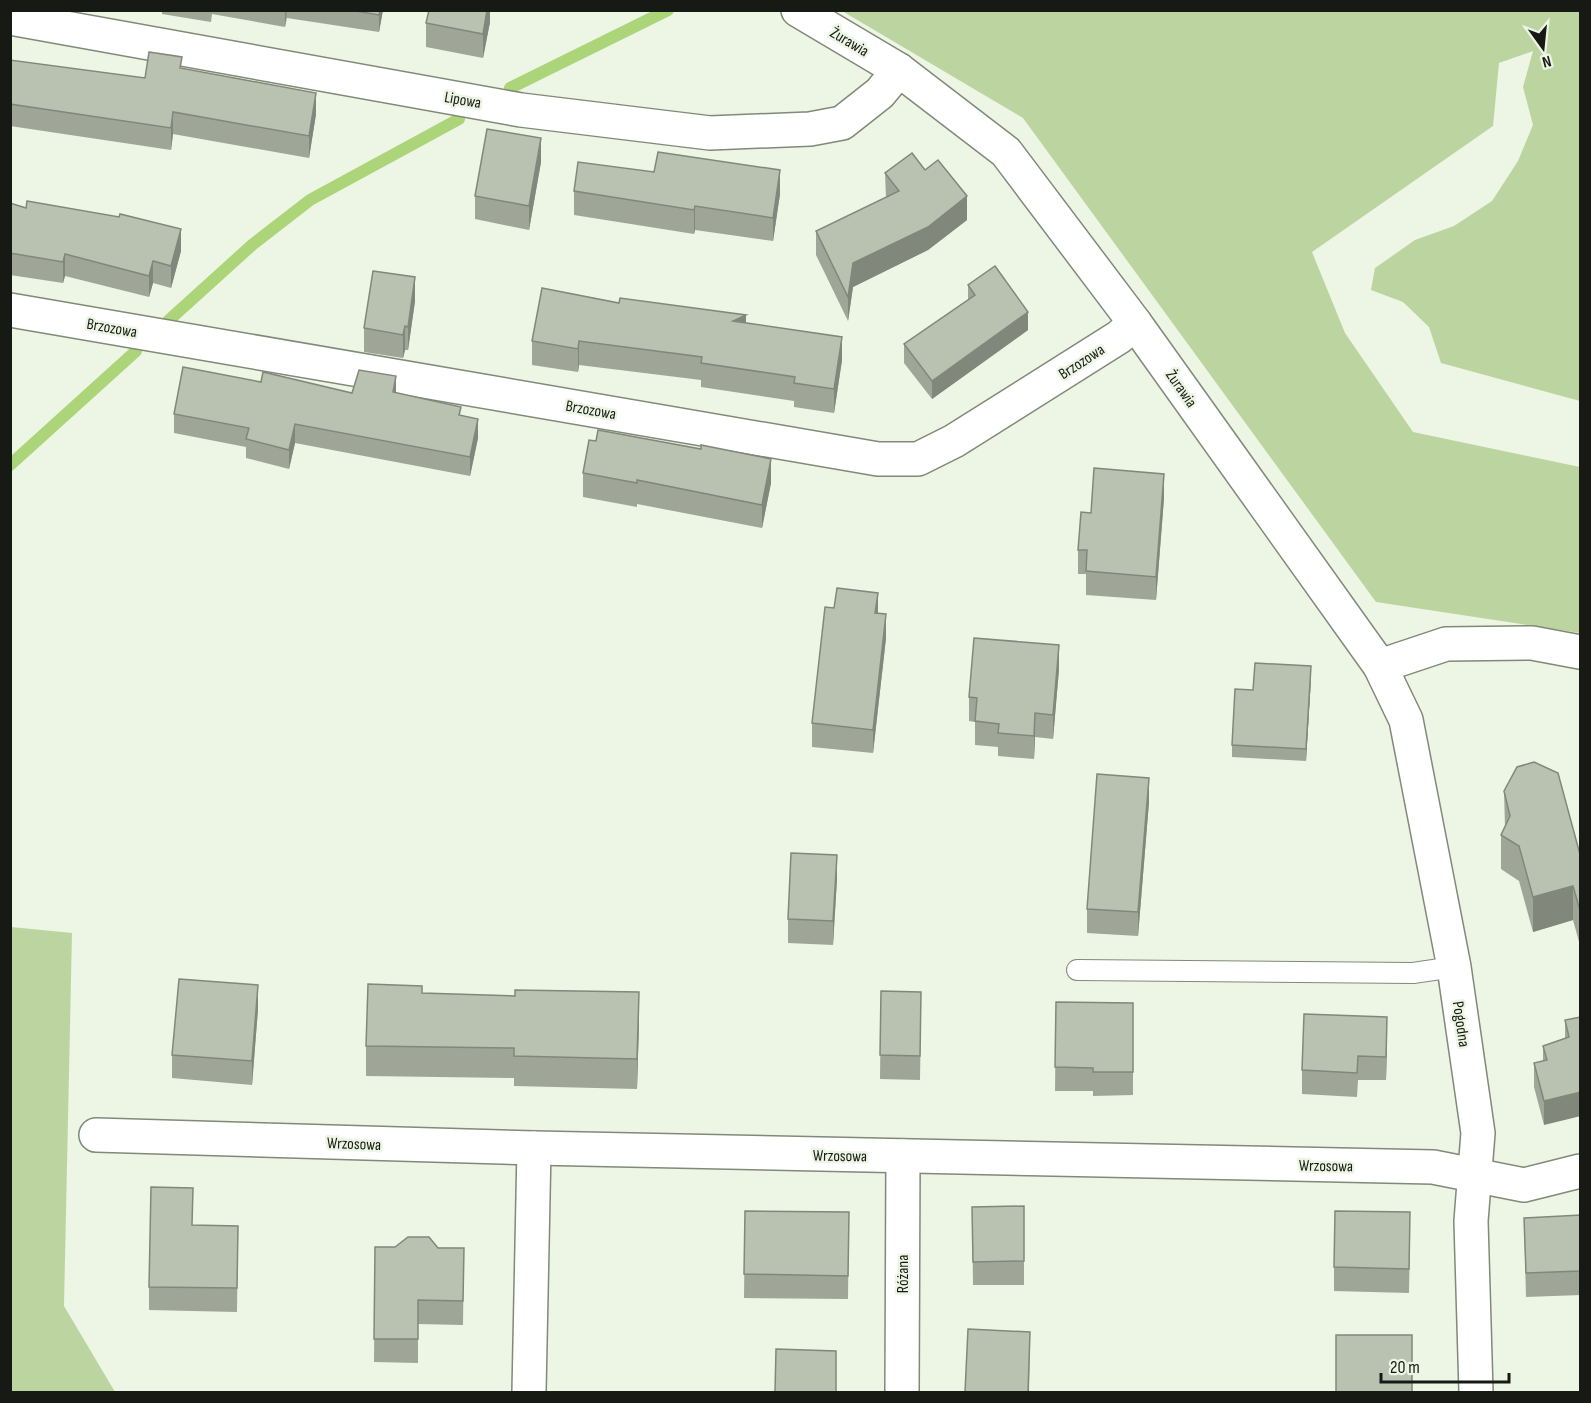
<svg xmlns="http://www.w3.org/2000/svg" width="1591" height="1403" viewBox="0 0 1591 1403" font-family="'Sofia Sans Condensed',sans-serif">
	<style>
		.green { fill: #bcd5a0 }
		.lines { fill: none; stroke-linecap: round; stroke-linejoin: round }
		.stream { stroke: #acd57a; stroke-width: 12 }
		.service-casing { stroke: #818979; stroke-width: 22 }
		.minor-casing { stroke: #818979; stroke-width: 36 }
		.service { stroke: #fff; stroke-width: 20 }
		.minor { stroke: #fff; stroke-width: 33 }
		.wall { fill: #9fa698 }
		.shaded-wall { fill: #82877c }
		.building { fill: #b9c1b1; stroke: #82877c; stroke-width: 1.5 }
		.labels { text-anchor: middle; stroke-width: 5; stroke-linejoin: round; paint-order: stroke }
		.street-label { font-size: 16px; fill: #171a14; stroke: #edf5e4 }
	</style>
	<rect width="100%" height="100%" fill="#edf5e4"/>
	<g class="green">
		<polygon points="842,11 1580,11 1580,401 1441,363 1429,327 1403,302 1371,290 1375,268 1415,240 1454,226 1492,201 1518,161 1533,125 1523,87 1533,51 1499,63 1493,126 1312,252 1345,333 1413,432 1580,467 1580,633 1376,602 1023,118"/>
		<polygon points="11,927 72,933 64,1306 115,1392 11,1392"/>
	</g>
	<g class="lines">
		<g class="stream">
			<polyline points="510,88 668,10"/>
			<polyline points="168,321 252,245 310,200 459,119"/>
			<polyline points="10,465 136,351"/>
		</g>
		<g class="service-casing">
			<polyline id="service" points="1077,970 1413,973 1454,967"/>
		</g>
		<g class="minor-casing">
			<g id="minor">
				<polyline points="798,10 899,70 1006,152 1135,323 1380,666 1406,720 1454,967 1478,1133 1471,1221 1476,1392"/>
				<polyline points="10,18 521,110 710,133 810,129 842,123 880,93 899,70"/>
				<polyline points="10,310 878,459 918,459 954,441 1119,337 1135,323"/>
				<polyline points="1380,666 1446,644 1532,643 1580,652"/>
				<polyline points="96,1135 534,1148 1433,1167 1524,1185 1580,1171"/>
				<polyline points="529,1392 534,1148"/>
				<polyline points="902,1392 903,1156"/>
			</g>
		</g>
		<use href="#service" class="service"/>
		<use href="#minor" class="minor"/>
	</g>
	<g class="wall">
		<polygon points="162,10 383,10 379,32 287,18 285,27 212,14 211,22 162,14"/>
		<polygon points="490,10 490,22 483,58 426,47 426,23"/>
		<polygon points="10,60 145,78 182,69 316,114 309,158 173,134 171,150 10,126"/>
		<polygon points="541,162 529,230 475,219 475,196"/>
		<polygon points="925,170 967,220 928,250 853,287 848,321 816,255 816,231 886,198 885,173"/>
		<polygon points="574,191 780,194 773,241 695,230 694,234 574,215"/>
		<polygon points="10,203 181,251 171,288 153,283 149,297 65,276 63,283 10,275"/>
		<polygon points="968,285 1028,330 932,399 904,363 904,344 968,301"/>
		<polygon points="415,301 408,350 405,350 403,358 364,352 364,328"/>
		<polygon points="619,303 746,323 842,360 834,413 794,407 794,401 701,387 701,380 579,365 578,372 532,365 532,341"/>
		<polygon points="261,382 352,393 396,393 461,416 478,438 470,476 295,443 289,469 246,458 246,447 174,433 174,414"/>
		<polygon points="583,473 771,483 762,528 637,504 637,507 583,497"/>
		<polygon points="1164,498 1156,600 1086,595 1086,574 1078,574 1078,550 1091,513"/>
		<polygon points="878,613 886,638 873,753 812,747 812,723"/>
		<polygon points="1059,669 1053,739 1035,737 1034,759 998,756 998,747 975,745 975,722 969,721 969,697"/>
		<polygon points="1311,678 1306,761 1232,757 1232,745"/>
		<polygon points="1504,791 1581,858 1581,949 1573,920 1533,932 1519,881 1501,869 1501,835 1505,827"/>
		<polygon points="1149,802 1138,936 1087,933 1087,909"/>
		<polygon points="837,879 833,945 788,943 788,919"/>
		<polygon points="881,991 921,1015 920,1080 880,1079"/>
		<polygon points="422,993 639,1022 637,1089 514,1086 514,1078 366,1076 366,1046"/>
		<polygon points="1056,1002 1133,1003 1133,1095 1093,1096 1093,1091 1055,1091"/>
		<polygon points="258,1009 252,1085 172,1078 172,1055"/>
		<polygon points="1581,1017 1544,1125 1534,1087 1534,1063 1543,1061 1543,1046 1565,1038 1565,1020"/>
		<polygon points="1387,1041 1386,1080 1358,1080 1357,1097 1302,1094 1302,1070"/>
		<polygon points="1024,1206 1024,1285 973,1285 972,1207"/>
		<polygon points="745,1211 849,1212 848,1299 744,1298"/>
		<polygon points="1581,1215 1581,1295 1526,1297 1524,1218"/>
		<polygon points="193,1225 238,1226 237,1312 149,1310 149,1287"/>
		<polygon points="1410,1236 1409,1293 1334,1291 1334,1267"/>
		<polygon points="375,1247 464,1248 463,1325 418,1324 418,1363 374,1362"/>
	</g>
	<g class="shaded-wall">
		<polygon points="285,10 287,10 285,27"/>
		<polygon points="380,10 383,10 379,32 379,15"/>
		<polygon points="487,10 490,10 490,22 483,58 483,34"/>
		<polygon points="316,93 316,114 309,158 309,136"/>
		<polygon points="173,112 173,134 171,150 171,128"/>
		<polygon points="541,138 541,162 529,230 529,206"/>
		<polygon points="780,170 780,194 773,241 773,218"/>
		<polygon points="967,196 967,220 928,250 853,287 848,321 848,297 853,263"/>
		<polygon points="695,206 695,230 694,234 694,210"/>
		<polygon points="181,229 181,251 171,288 171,266"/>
		<polygon points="65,254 65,276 63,283 63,262"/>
		<polygon points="153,261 153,283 149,297 149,276"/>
		<polygon points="415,277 415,301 408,350 408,327"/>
		<polygon points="1028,312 1028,330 932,399 932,381"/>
		<polygon points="746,315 746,338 733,321"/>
		<polygon points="405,326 405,350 403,358 403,335"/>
		<polygon points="842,337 842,360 834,413 834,389"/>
		<polygon points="579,341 579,365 578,372 578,349"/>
		<polygon points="396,376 396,395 393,392"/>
		<polygon points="478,419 478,438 470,476 470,457"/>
		<polygon points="295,424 295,443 289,469 289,450"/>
		<polygon points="771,459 771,483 762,528 762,505"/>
		<polygon points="1164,474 1164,498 1156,600 1156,577"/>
		<polygon points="878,593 878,616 875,613"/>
		<polygon points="886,614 886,638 873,753 873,730"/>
		<polygon points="1059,645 1059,669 1053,739 1053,715"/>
		<polygon points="1311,666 1311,678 1306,761 1306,749"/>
		<polygon points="1035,713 1035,737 1034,759 1034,736"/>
		<polygon points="1149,778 1149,802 1138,936 1138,912"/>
		<polygon points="837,855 837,879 833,945 833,921"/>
		<polygon points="1573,886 1573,920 1533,932 1533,897"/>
		<polygon points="258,985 258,1009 252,1085 252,1061"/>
		<polygon points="639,992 639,1022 637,1089 637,1059"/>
		<polygon points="1387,1017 1387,1041 1386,1080 1386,1057"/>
		<polygon points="1581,1092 1581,1116 1544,1125 1544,1101"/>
		<polygon points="1030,1332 1029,1392 1028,1392"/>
	</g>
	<g class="building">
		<polygon points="350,10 380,10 379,15"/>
		<polygon points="429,10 487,10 483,34 426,23"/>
		<polygon points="149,52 182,57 180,68 316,93 309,136 173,112 171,128 10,104 10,60 145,78"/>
		<polygon points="487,129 541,138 529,206 475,196"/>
		<polygon points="658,152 780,170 773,218 695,206 694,210 574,191 578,162 654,172"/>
		<polygon points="912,153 925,170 938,160 967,196 928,227 853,263 848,297 816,231 899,191 885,173"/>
		<polygon points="27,201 119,217 120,214 181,229 171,266 153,261 149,276 65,254 63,262 10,253 10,203 26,208"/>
		<polygon points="995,266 1028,312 932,381 904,344 975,295 968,285"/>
		<polygon points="373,271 415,277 408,327 405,326 403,335 364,328"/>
		<polygon points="542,288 619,303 620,298 746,315 733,321 842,337 834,389 794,383 795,377 701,363 702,357 579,341 578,349 532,341"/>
		<polygon points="183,367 261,382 263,372 352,393 359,370 396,376 393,392 461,407 459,415 478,419 470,457 295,424 289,450 246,439 249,428 174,414"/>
		<polygon points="598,430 701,449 701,445 771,459 762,505 637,480 637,483 583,473 589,440 596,441"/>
		<polygon points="1094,468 1164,474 1156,577 1086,571 1087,550 1078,550 1081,512 1091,513"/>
		<polygon points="837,588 878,593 875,613 886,614 873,730 812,723 825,607 834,608"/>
		<polygon points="974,638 1059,645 1053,715 1035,713 1034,736 998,733 999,724 975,721 977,698 969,697"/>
		<polygon points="1255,663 1311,666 1306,749 1232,745 1235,689 1253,690"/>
		<polygon points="1534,762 1558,773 1581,858 1581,914 1573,886 1533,897 1519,846 1501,835 1510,816 1504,791 1517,767"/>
		<polygon points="1097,774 1149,778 1138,912 1087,909"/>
		<polygon points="791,853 837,855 833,921 788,919"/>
		<polygon points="179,979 258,985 252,1061 172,1055"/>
		<polygon points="368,984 422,986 422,993 515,996 515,990 639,992 637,1059 514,1056 514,1048 366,1046"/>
		<polygon points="881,991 921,992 920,1056 880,1055"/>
		<polygon points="1056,1002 1133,1003 1133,1072 1093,1072 1093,1068 1055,1067"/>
		<polygon points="1304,1014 1387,1017 1386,1057 1358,1056 1357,1073 1302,1070"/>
		<polygon points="1581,1017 1581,1092 1544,1101 1534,1063 1547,1060 1543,1046 1569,1037 1565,1020"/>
		<polygon points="151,1187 193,1188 192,1225 238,1226 237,1288 149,1287"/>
		<polygon points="1024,1206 1024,1261 973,1262 972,1207"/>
		<polygon points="745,1211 849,1212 848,1276 744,1274"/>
		<polygon points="1335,1211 1410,1212 1409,1269 1334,1267"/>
		<polygon points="1581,1215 1581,1271 1526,1273 1524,1218"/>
		<polygon points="408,1237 429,1237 438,1248 464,1248 463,1301 418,1300 418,1339 374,1339 375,1247 395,1247"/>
		<polygon points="968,1329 1030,1332 1028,1392 965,1392"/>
		<rect x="1336" y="1335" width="76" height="57"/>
		<polygon points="776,1349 836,1351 836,1392 775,1392"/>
	</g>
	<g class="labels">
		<g class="street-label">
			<text transform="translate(850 41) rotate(31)" y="6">Żurawia</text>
			<text transform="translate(463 99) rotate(10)" y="6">Lipowa</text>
			<text transform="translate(112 327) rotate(10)" y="6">Brzozowa</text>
			<text transform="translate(1081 361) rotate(-33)" y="6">Brzozowa</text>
			<text transform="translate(1182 388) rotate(55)" y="6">Żurawia</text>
			<text transform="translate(591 409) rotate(10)" y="6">Brzozowa</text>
			<text transform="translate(1462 1024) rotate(82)" y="6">Pogodna</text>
			<text transform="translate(354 1143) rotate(2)" y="6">Wrzosowa</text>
			<text transform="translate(840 1155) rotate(1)" y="6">Wrzosowa</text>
			<text transform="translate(1326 1165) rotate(1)" y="6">Wrzosowa</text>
			<text transform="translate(902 1274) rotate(-90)" y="6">Różana</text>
		</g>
	</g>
	<rect width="1591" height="1403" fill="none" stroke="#171a14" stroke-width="24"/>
	<g transform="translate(1543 48) rotate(165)" stroke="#edf5e4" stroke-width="4.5" paint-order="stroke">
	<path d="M0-4.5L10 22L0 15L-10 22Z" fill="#171a14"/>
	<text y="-9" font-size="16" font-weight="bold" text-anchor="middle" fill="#171a14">N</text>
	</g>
	<path d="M1381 1373v9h128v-9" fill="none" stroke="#171a14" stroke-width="3"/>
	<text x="1390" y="1373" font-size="18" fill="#171a14" stroke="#edf5e4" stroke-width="4.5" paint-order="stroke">20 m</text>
</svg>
